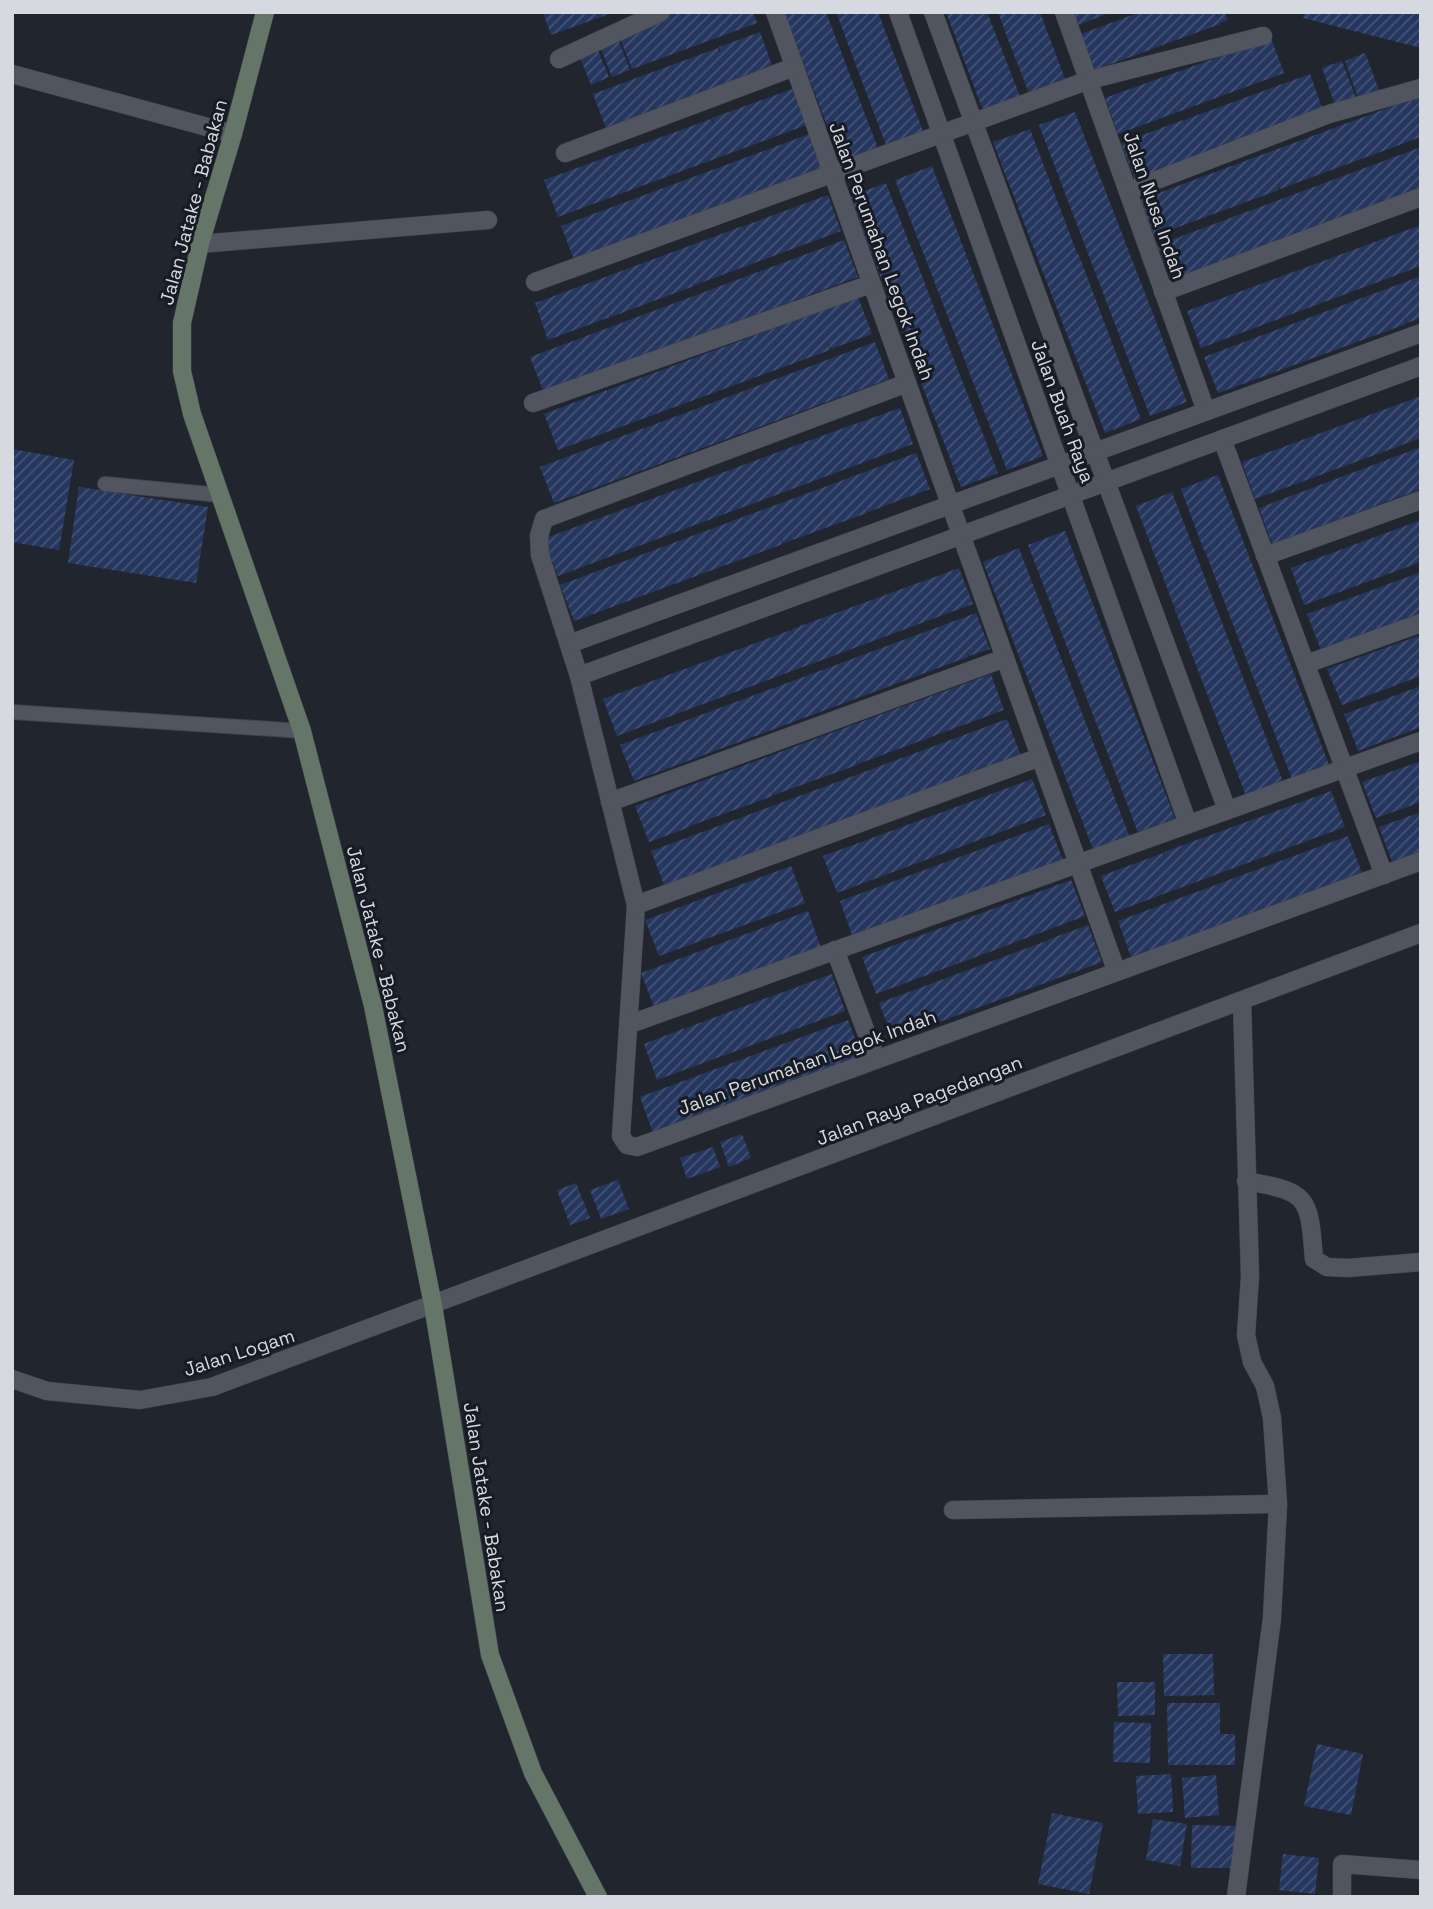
<svg xmlns="http://www.w3.org/2000/svg" width="1433" height="1909" viewBox="0 0 1433 1909" font-family="'Space Grotesk',sans-serif">
	<style>
		.building { fill: url(#building-hatch) }
		.lines { fill: none; stroke-linecap: round; stroke-linejoin: round }
		.service-casing { stroke: #3f434a; stroke-width: 16 }
		.minor-casing { stroke: #3f434a; stroke-width: 19 }
		.tertiary-casing { stroke: #3f434a; stroke-width: 19 }
		.secondary-casing { stroke: #3f434a; stroke-width: 19 }
		.service { stroke: #51555f; stroke-width: 14 }
		.minor { stroke: #51555f; stroke-width: 18 }
		.tertiary { stroke: #51555f; stroke-width: 18 }
		.secondary { stroke: #657567; stroke-width: 18 }
		.labels { text-anchor: middle; stroke-width: 6; stroke-linejoin: round; paint-order: stroke }
		.street-label { font-size: 19px; fill: #d6d9df; stroke: #171b24 }
	</style>
	<defs>
		<pattern id="building-hatch" width="6" height="6" patternUnits="userSpaceOnUse" patternTransform="scale(1.75)"><rect width="6" height="6" fill="#26375f"/><path d="M-1 1l2-2M0 6l6-6M5 7l2-2" fill="none" stroke="#455376"/></pattern>
	</defs>
	<rect width="100%" height="100%" fill="#21252d"/>
	<g class="building">
		<polygon points="543,12 612,12 612,13 551,35"/>
		<polygon points="674,12 753,12 757,23 632,69 618,33"/>
		<polygon points="784,12 826,12 879,151 842,164 835,145 841,141 834,144"/>
		<polygon points="836,12 878,12 924,134 887,148"/>
		<polygon points="946,12 987,12 1020,96 983,110 975,90 982,87 975,89"/>
		<polygon points="998,12 1040,12 1065,79 1029,93 1005,32 1012,28 1005,31"/>
		<polygon points="1073,12 1112,12 1078,25"/>
		<polygon points="1140,12 1215,12 1220,24 1095,70 1081,34"/>
		<polygon points="1216,12 1224,12 1228,20 1220,23"/>
		<polygon points="1305,12 1421,12 1421,48 1303,18"/>
		<polygon points="760,32 773,68 607,131 593,94 718,48 721,54 719,47"/>
		<polygon points="1271,38 1284,73 1118,134 1105,98"/>
		<polygon points="618,39 630,70 612,77 600,46"/>
		<polygon points="597,48 609,77 591,85 579,55"/>
		<polygon points="1365,53 1379,90 1358,98 1345,61"/>
		<polygon points="1342,61 1356,98 1335,105 1322,68"/>
		<polygon points="1310,74 1323,110 1135,180 1121,143 1183,120 1186,127 1184,120"/>
		<polygon points="795,88 809,124 558,217 544,180 711,119 715,125 712,118"/>
		<polygon points="1421,96 1421,137 1280,189 1278,183 1279,190 1154,236 1140,200 1412,99 1415,106 1413,99"/>
		<polygon points="1075,112 1187,402 1150,416 1039,125"/>
		<polygon points="1030,129 1077,253 1071,256 1078,253 1141,419 1105,433 1017,205 1024,201 1017,204 1001,164 1008,160 1001,163 993,142"/>
		<polygon points="812,133 826,169 638,239 635,232 637,239 575,262 561,226"/>
		<polygon points="1421,147 1421,189 1171,281 1157,245 1178,237 1181,244 1179,237"/>
		<polygon points="932,166 956,228 949,231 956,228 1043,456 1007,470 975,388 981,384 975,387 967,367 973,363 967,366 895,180"/>
		<polygon points="886,183 926,286 920,289 926,287 934,307 928,310 934,308 998,473 961,487 953,467 960,463 953,466 858,218 865,214 858,217 850,196"/>
		<polygon points="828,195 841,231 695,285 692,279 694,286 611,317 609,310 610,317 548,340 535,303 743,226 746,233 744,226"/>
		<polygon points="1421,225 1421,266 1201,348 1187,311"/>
		<polygon points="844,240 858,277 544,393 530,357"/>
		<polygon points="1421,276 1421,318 1407,323 1404,316 1406,324 1218,393 1204,357"/>
		<polygon points="858,297 872,334 831,349 828,342 830,350 558,450 544,414 607,390 609,397 608,390"/>
		<polygon points="875,342 889,379 554,503 540,467 644,428 647,435 645,428"/>
		<polygon points="1421,396 1421,438 1255,499 1242,462"/>
		<polygon points="900,408 913,444 558,576 543,539 857,423 860,430 858,423"/>
		<polygon points="1421,447 1421,489 1272,544 1259,508"/>
		<polygon points="12,449 74,460 59,550 12,542"/>
		<polygon points="916,453 930,489 868,512 865,506 867,513 784,543 780,537 783,544 574,621 560,585"/>
		<polygon points="1218,475 1329,765 1292,779 1205,551 1211,548 1204,551 1181,489"/>
		<polygon points="79,487 208,507 196,583 68,563"/>
		<polygon points="1172,492 1283,782 1246,796 1175,610 1182,606 1175,609 1136,506"/>
		<polygon points="1421,520 1421,562 1304,605 1291,568"/>
		<polygon points="1065,531 1176,821 1139,835 1028,545"/>
		<polygon points="1019,548 1106,776 1100,779 1107,777 1130,838 1094,852 983,562"/>
		<polygon points="959,568 973,604 617,736 603,699 791,630 794,637 792,629"/>
		<polygon points="1421,572 1421,613 1321,650 1307,614"/>
		<polygon points="976,613 990,649 969,656 967,650 968,657 634,781 620,745"/>
		<polygon points="1421,635 1421,676 1342,705 1327,669"/>
		<polygon points="991,674 1004,710 858,764 856,757 857,765 774,795 772,789 773,796 690,826 688,820 690,827 649,842 635,806 906,705 909,712 907,705"/>
		<polygon points="1421,686 1421,727 1358,751 1344,714"/>
		<polygon points="1007,719 1021,756 665,887 651,851"/>
		<polygon points="1421,761 1421,802 1376,818 1362,782"/>
		<polygon points="1032,779 1046,815 837,893 823,856"/>
		<polygon points="1331,791 1345,827 1115,912 1101,876 1163,853 1167,859 1164,852"/>
		<polygon points="1421,812 1421,854 1393,864 1379,827"/>
		<polygon points="1049,824 1063,860 853,938 840,901"/>
		<polygon points="1348,836 1362,873 1131,957 1118,921"/>
		<polygon points="791,866 805,903 659,956 645,920"/>
		<polygon points="1071,880 1085,916 960,963 957,956 959,963 876,994 862,957"/>
		<polygon points="808,911 821,948 655,1010 641,973"/>
		<polygon points="1088,925 1102,962 893,1039 879,1003 1046,941 1048,948 1047,940"/>
		<polygon points="832,974 845,1011 657,1080 644,1044 685,1028 687,1035 686,1028 769,997 771,1004 770,997"/>
		<polygon points="848,1020 862,1056 779,1086 776,1080 778,1087 695,1117 692,1111 694,1118 653,1133 640,1097"/>
		<polygon points="742,1134 751,1158 729,1167 720,1142"/>
		<polygon points="713,1147 720,1167 687,1179 680,1158"/>
		<polygon points="618,1180 629,1209 601,1219 590,1190"/>
		<polygon points="576,1183 590,1218 570,1225 557,1190"/>
		<polygon points="1163,1654 1213,1654 1214,1695 1164,1696"/>
		<polygon points="1117,1682 1155,1682 1155,1715 1118,1716"/>
		<polygon points="1167,1703 1220,1703 1220,1734 1235,1734 1235,1765 1168,1765"/>
		<polygon points="1114,1722 1151,1723 1150,1763 1113,1762"/>
		<polygon points="1317,1744 1363,1754 1351,1815 1304,1806"/>
		<polygon points="1171,1774 1173,1812 1138,1814 1136,1776"/>
		<polygon points="1216,1775 1219,1815 1185,1818 1182,1778"/>
		<polygon points="1052,1813 1103,1823 1089,1894 1038,1884"/>
		<polygon points="1153,1819 1187,1824 1180,1866 1146,1860"/>
		<polygon points="1192,1825 1237,1826 1236,1868 1191,1868"/>
		<polygon points="1283,1854 1319,1858 1315,1894 1279,1890"/>
	</g>
	<g class="lines">
		<g class="service-casing">
			<g id="service">
				<polyline points="105,484 220,495"/>
				<polyline points="12,712 302,731"/>
			</g>
		</g>
		<g class="minor-casing">
			<g id="minor">
				<polyline points="775,12 1116,970"/>
				<polyline points="898,12 1188,824"/>
				<polyline points="933,12 1227,810"/>
				<polyline points="1064,12 1206,411"/>
				<polyline points="559,59 661,12"/>
				<polyline points="12,74 233,134"/>
				<polyline points="565,153 794,67"/>
				<polyline points="1128,191 1329,114 1421,88"/>
				<polyline points="200,244 488,220"/>
				<polyline points="535,282 1089,80 1263,36"/>
				<polyline points="1163,292 1421,197"/>
				<polyline points="907,383 544,519 539,536 540,555 579,676 636,905 621,1136 627,1145 637,1147 1421,861"/>
				<polyline points="533,403 871,284"/>
				<polyline points="1222,439 1384,875"/>
				<polyline points="1265,556 1421,500"/>
				<polyline points="569,644 1421,333"/>
				<polyline points="1306,664 1421,623"/>
				<polyline points="579,676 1421,366"/>
				<polyline points="610,802 1005,658"/>
				<polyline points="636,905 1040,757"/>
				<polyline points="835,950 876,1058"/>
				<polyline points="630,1024 1421,741"/>
				<path d="M1246 1181C1309 1192 1309 1196 1314 1259L1327 1267 1348 1268 1421 1262"/>
				<polyline points="953,1510 1278,1504"/>
				<polyline points="1236,1897 1272,1618 1278,1504 1272,1418 1265,1386 1252,1362 1246,1335 1250,1276 1242,1001"/>
				<polyline points="1342,1897 1342,1864 1421,1870"/>
			</g>
		</g>
		<g class="tertiary-casing">
			<polyline id="tertiary" points="12,1379 47,1391 140,1400 212,1387 1421,933"/>
		</g>
		<g class="secondary-casing">
			<polyline id="secondary" points="265,12 233,134 200,244 182,323 182,371 192,414 302,731 373,1006 433,1305 490,1655 533,1773 598,1897"/>
		</g>
		<use href="#service" class="service"/>
		<use href="#minor" class="minor"/>
		<use href="#tertiary" class="tertiary"/>
		<use href="#secondary" class="secondary"/>
	</g>
	<g class="labels">
		<g class="street-label">
			<text transform="translate(193 202) rotate(-75)" y="7">Jalan Jatake - Babakan</text>
			<text transform="translate(1155 205) rotate(71)" y="7">Jalan Nusa Indah</text>
			<text transform="translate(882 251) rotate(70)" y="7">Jalan Perumahan Legok Indah</text>
			<text transform="translate(1063 411) rotate(70)" y="7">Jalan Buah Raya</text>
			<text transform="translate(379 949) rotate(76)" y="7">Jalan Jatake - Babakan</text>
			<text transform="translate(807 1062) rotate(-20)" y="7">Jalan Perumahan Legok Indah</text>
			<text transform="translate(919 1100) rotate(-21)" y="7">Jalan Raya Pagedangan</text>
			<text transform="translate(239 1352) rotate(-18)" y="7">Jalan Logam</text>
			<text transform="translate(487 1507) rotate(81)" y="7">Jalan Jatake - Babakan</text>
		</g>
	</g>
	<rect width="1433" height="1909" fill="none" stroke="#d6d9df" stroke-width="28"/>
</svg>
